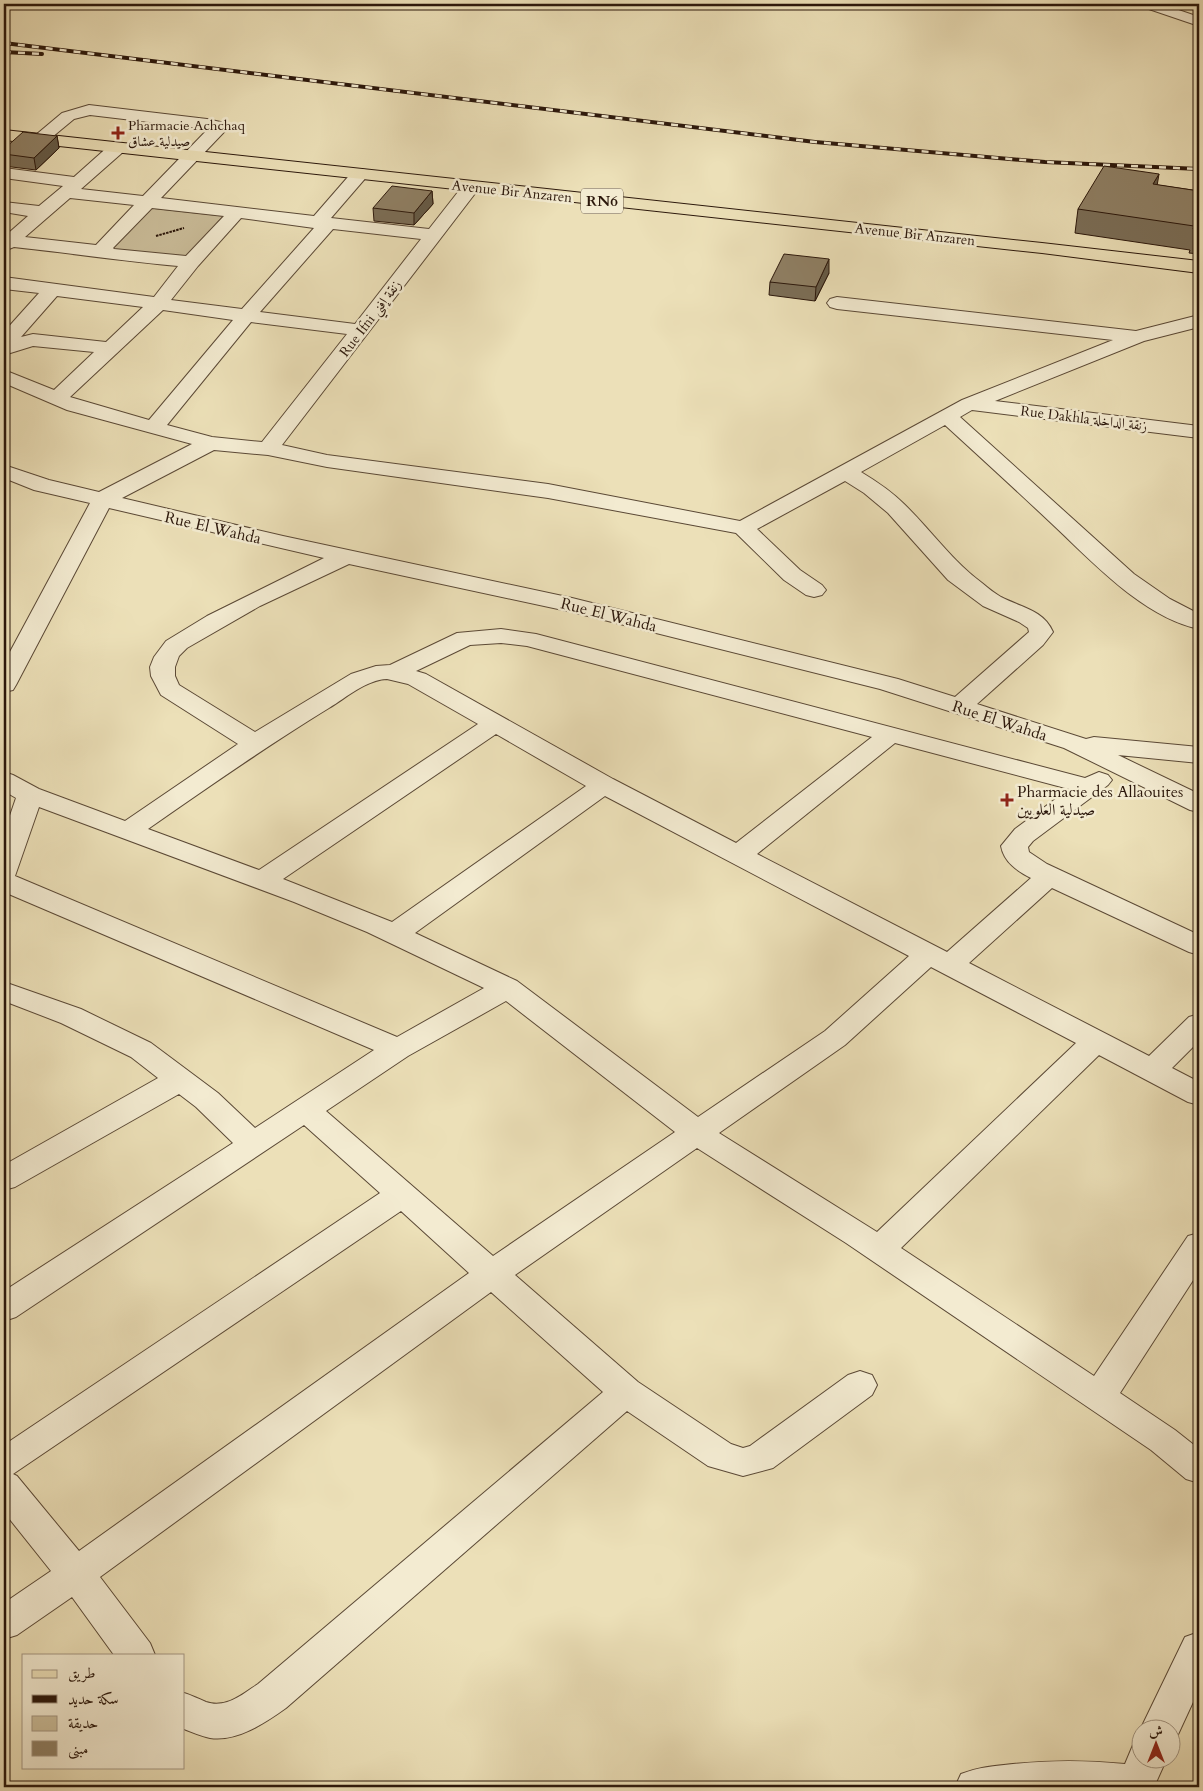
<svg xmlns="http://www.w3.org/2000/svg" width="1203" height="1791" viewBox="0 0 1203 1791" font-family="Cardo,Amiri,serif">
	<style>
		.green { fill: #cbbe9b; stroke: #7b6a53 }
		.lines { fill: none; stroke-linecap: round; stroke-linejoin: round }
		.minor-casing { stroke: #5b4936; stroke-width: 2 }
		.major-casing { stroke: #2b170b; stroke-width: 2 }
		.path { stroke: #2b170b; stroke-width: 2; stroke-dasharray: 2.5 1; stroke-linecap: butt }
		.minor { fill: #f3ebd1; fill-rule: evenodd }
		.major { fill: #ece0b8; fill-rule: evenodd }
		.rail-casing { stroke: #2b170b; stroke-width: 4 }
		.rail { stroke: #f3ebd1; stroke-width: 2.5; stroke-dasharray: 7; stroke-linecap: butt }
		.wall { fill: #7b6e57; stroke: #2b170b }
		.shaded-wall { fill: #645a47; stroke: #2b170b }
		.building { fill: #8f8065; stroke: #2b170b }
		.poi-dot { fill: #8f2418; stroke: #f3ebd1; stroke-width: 2 }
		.labels { text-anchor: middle; stroke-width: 5; stroke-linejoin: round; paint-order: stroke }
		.far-poi-label { font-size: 14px; fill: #2b170b; stroke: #f3ebd1; text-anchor: start }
		.far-street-label { font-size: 14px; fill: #2b170b; stroke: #f3ebd1 }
		.shield { fill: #f3ebd1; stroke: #675746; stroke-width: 1 }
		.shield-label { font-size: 15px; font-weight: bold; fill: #2b170b }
		.street-label { font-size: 16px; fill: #2b170b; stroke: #f3ebd1 }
		.poi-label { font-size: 16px; fill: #2b170b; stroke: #f3ebd1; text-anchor: start }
	</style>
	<rect width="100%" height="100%" fill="#ece0b8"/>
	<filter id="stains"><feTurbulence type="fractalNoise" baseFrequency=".004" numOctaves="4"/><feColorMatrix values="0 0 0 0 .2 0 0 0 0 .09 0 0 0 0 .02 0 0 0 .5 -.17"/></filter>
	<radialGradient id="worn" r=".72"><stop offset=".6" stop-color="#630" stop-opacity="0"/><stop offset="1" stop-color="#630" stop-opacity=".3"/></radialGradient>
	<polygon class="green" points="150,208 223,216 187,258 117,252 112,248"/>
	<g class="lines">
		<g class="minor-casing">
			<g id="minor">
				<polygon points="1141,4 1161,4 1199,17 1199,26 1143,7"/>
				<path d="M89 105 207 119 225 123 227 127 225 131 161 198 314 216 354 170 360 169 366 170 369 174 331 218 429 229 465 183 471 182 477 183 480 187 282 445 327 455 548 484 740 521 962 400 1113 340 837 309 830 307 827 303 830 299 837 297 1136 331 1199 315V327L1144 341 995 401 1199 426V438L972 410 960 417 1134 574 1170 599 1199 614V629C1142 617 1091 560 1049 521 1015 489 980 457 945 425L861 472C876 481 891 491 904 504 931 530 952 561 982 583 988 588 994 593 1001 597 1020 607 1044 610 1053 632L1043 645 977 704 1086 739 1094 737 1199 747V763L1118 755 1199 794V812L1190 810 1064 748 880 689 572 612 349 564 260 606 187 648 179 656 175 667V676L179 685 255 732 351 674 376 666 390 665 457 633 501 629 536 634 1085 778 1099 772 1108 775 1112 780 1108 785 1033 841 1028 847 1029 852 1047 864 1199 935V955L1189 952 1052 888 969 963 1149 1056 1189 1017 1199 1014V1041L1172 1068 1199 1082V1105L1188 1102 1099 1055 901 1248 1094 1376 1188 1236 1199 1233V1271L1120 1393 1175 1430 1199 1449V1483L1186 1479 1151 1450 846 1243 697 1148 515 1275 638 1382 731 1444 743 1448 750 1446 848 1375 860 1371 872 1375 877 1385 872 1395 773 1468 743 1476 708 1466 627 1411 286 1708C265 1723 237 1742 210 1738 201 1736 192 1732 184 1729V1693C191 1695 199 1699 206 1702 226 1709 243 1694 258 1684L603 1392 491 1292 100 1577 150 1643 155 1655H114L72 1597 17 1635 4 1639V1603L51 1571 4 1512V1445L380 1193 304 1125 16 1317 4 1321V1291L233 1143 196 1107 179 1094 15 1187 4 1190V1165L158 1078 131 1057 61 1023 4 1001V982L81 1009 151 1043 218 1093 255 1128 374 1050 4 892V833L16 798 4 791V772L13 775 39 789 125 821 238 744 161 695 151 676 150 667 154 657 166 641 207 616 324 558 109 508 16 685 13 690 4 692V663L90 503 34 490 4 478V465L49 480 99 492 192 444 67 410 4 383V370L54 390 94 352 33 346 4 355V332L39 293 4 289V277L154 297 178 266C123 261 69 253 14 247L4 251V237L28 216 4 212V202L39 206 63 186 4 178V168L74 177 111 144H123L125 148 123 152 81 189 143 196 208 129 90 115 74 119 45 143H33L31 139 62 113ZM70 198 134 205 96 245 25 237ZM152 208 224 216 186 256 114 249 113 248ZM241 218 314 228 242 309 171 300 198 266ZM333 229 421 239 355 324 260 312ZM57 296 143 307 106 342 33 334 21 337ZM163 310 233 320 149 420 70 397ZM251 322 347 334 262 442 212 437 167 425ZM214 450 268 455 327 467 548 498 736 533 784 580 806 595 814 597 822 595 826 590 822 585 800 570 757 529 845 481 864 493 888 513 948 580 983 606 1019 622 1028 628 1029 632 955 697 898 679 572 598 283 536 122 498ZM501 643 527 646 872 737 736 843 613 779 426 674 416 671 470 645ZM387 679 408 684 478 724 259 870 148 829C208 787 267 746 329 708 347 697 366 680 387 679ZM496 734 586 786 392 922 283 879ZM895 743 1069 789 1015 829 1001 846C1004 862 1017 871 1031 878L947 952 757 854ZM605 796 909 956 825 1031 698 1117 517 981 415 933ZM39 807 294 902 367 932 484 988 397 1037 15 876ZM931 967 1076 1043 877 1232 719 1133 845 1045ZM506 1001 675 1132 493 1256 326 1111 408 1056ZM401 1211 469 1273 79 1551 17 1476 13 1474Z"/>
				<polygon points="1199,1632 1199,1689 1175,1741 1170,1742 1170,1728 1141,1728 1185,1637"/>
				<path d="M1140 1742V1758H1167L1154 1787H955L961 1774C978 1767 995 1766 1013 1764 1052 1760 1085 1760 1125 1764L1133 1745Z"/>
			</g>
		</g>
		<g class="major-casing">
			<polygon id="major" points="4,130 1042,243 1199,261 1199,273 1042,253 4,140"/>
		</g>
		<polyline class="path" points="156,236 184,228"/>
		<use href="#minor" class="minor"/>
		<use href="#major" class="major"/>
		<g class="rail-casing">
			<g id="rail">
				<polyline points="4,43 815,142 1045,162 1199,169"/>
				<polyline points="4,52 42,54"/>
			</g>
		</g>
		<use href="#rail" class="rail"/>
	</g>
	<g class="wall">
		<polygon points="57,136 59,148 36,170 4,166 4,167 4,149"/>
		<polygon points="1157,185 1199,191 1199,254 1189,253 1190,250 1075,233 1078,209"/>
		<polygon points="432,191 433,204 414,225 374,221 373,208"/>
		<polygon points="829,273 815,301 769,295 770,282"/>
	</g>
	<g class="shaded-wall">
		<polygon points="57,136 59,148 36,170 34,158"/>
		<polygon points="1159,174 1155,198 1153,184"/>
		<polygon points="432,191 433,204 414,225 414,213"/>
		<polygon points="829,259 829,273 815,301 816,287"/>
	</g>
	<g class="building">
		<polygon points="23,132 57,136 34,158 4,154 4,149"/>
		<polygon points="1104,166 1159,174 1153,184 1199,191 1199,230 1193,229 1194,226 1078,209"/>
		<polygon points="392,186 432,191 414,213 373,208"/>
		<polygon points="784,254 829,259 816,287 770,282"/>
	</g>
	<g class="poi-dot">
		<path d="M115.5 125.5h5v5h5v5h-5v5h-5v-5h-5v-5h5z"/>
		<path d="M1004.5 792.5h5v5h5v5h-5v5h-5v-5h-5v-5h5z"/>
	</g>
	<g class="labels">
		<g class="far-poi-label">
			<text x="128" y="130">Pharmacie Achchaq<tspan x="128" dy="16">صيدلية عشاق</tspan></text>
		</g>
		<g class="far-street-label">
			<text transform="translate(512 191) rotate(6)" y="5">Avenue Bir Anzaren</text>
			<text transform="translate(915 234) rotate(6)" y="5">Avenue Bir Anzaren</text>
			<text transform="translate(370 318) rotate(-53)" y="5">Rue Ifni زنقة إفني</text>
			<text transform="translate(1084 418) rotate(7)" y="5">Rue Dakhla زنقة الداخلة</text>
		</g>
		<rect class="shield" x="581" y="188.5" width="42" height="25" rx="4"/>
		<g class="shield-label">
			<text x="602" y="206">RN6</text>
		</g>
		<g class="street-label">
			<text transform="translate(213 527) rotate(13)" y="6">Rue El Wahda</text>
			<text transform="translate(609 614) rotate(14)" y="6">Rue El Wahda</text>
			<text transform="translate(1000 720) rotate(18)" y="6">Rue El Wahda</text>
		</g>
		<g class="poi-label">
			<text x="1017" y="797">Pharmacie des Allaouites<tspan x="1017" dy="18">صيدلية العلويين</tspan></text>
		</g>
	</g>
	<rect width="1203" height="1791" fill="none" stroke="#ece0b8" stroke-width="20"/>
	<rect x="5" y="5" width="1193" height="1781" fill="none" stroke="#2b170b" stroke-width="2.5"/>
	<rect x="10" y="10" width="1183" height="1771" fill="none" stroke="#2b170b"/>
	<rect x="22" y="1654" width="162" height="115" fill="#f3ebd1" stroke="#a39682"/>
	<rect x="32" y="1670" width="25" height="8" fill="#ece0b8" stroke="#a39682"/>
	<text x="68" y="1678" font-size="15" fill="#2b170b">طريق</text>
	<rect x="32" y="1695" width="25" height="8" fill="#2b170b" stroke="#a39682"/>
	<text x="68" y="1704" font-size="15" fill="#2b170b">سكة حديد</text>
	<rect x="32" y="1716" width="25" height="15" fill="#cbbe9b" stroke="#a39682"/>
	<text x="68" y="1728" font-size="15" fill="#2b170b">حديقة</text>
	<rect x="32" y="1741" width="25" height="15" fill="#8f8065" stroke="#a39682"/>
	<text x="68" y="1754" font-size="15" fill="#2b170b">مبنى</text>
	<g transform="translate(1156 1744)"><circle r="24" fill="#f3ebd1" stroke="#a39682"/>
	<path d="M0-4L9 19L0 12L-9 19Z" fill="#8f2418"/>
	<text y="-8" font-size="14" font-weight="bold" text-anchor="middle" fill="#2b170b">ش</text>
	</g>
	<rect width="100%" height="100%" filter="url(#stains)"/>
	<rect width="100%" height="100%" fill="url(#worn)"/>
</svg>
